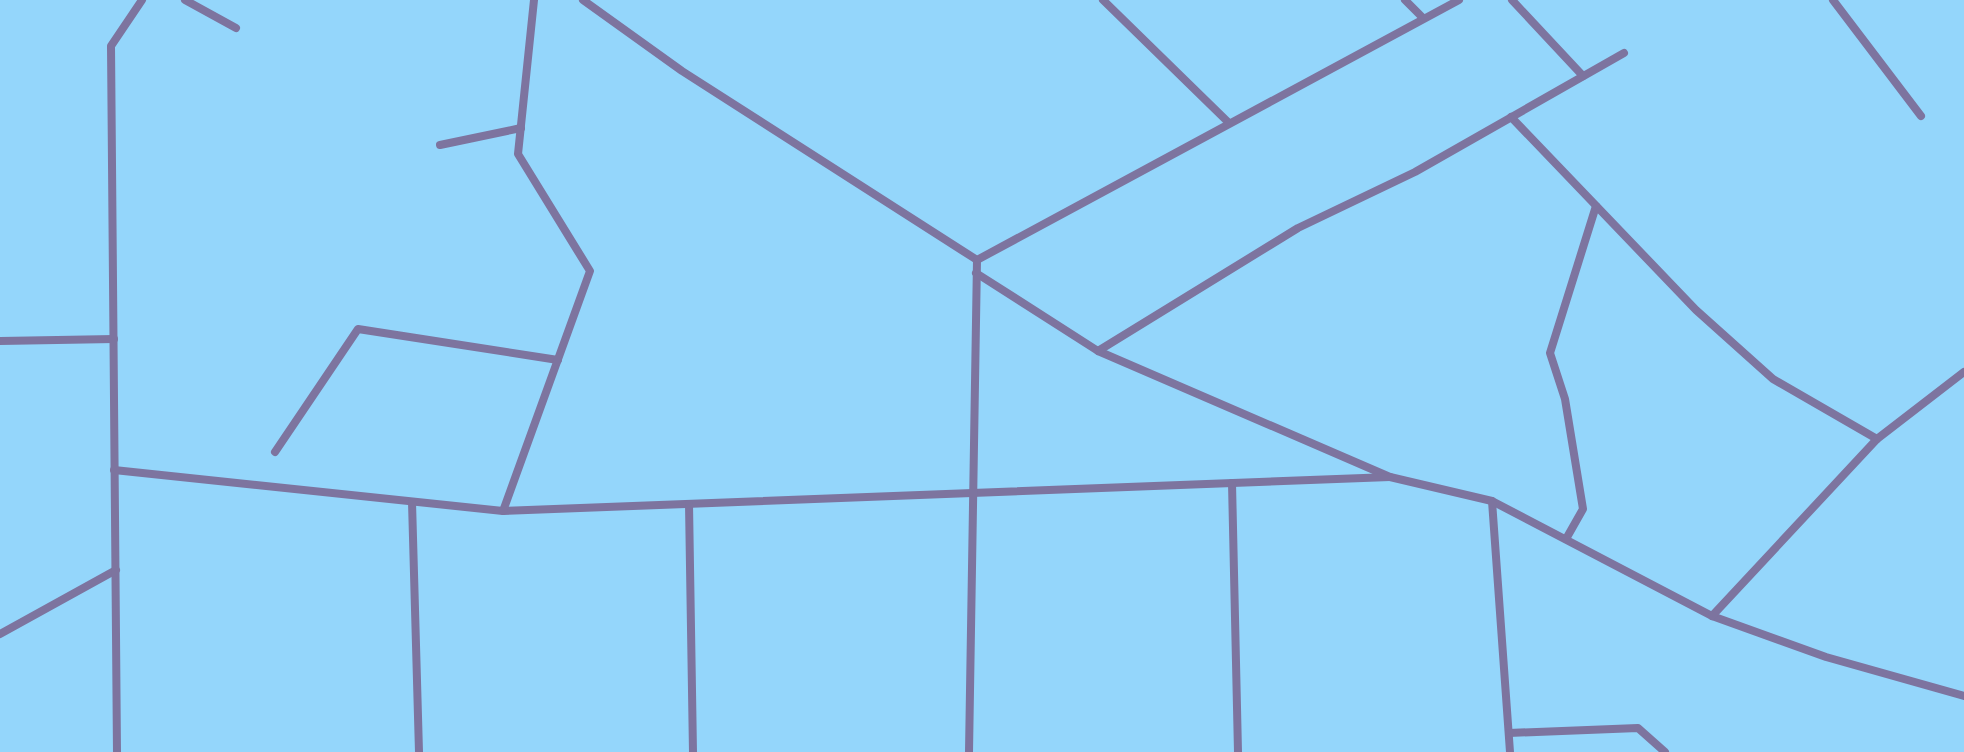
<svg xmlns="http://www.w3.org/2000/svg" width="1964" height="752" viewBox="0 0 1964 752" font-family="'Playfair Display',serif">
	<style>
		.lines { fill: none; stroke-linecap: round; stroke-linejoin: round }
		.minor { stroke: #7d749f; stroke-width: 8 }
	</style>
	<rect width="100%" height="100%" fill="#94d6fb"/>
	<g class="lines">
		<g class="minor">
			<polyline points="185,0 236,28"/>
			<polyline points="583,0 682,71 977,260"/>
			<polyline points="1103,0 1229,123"/>
			<polyline points="1405,0 1423,18"/>
			<polyline points="1512,0 1583,76"/>
			<polyline points="1833,0 1921,116"/>
			<polyline points="1511,117 1696,310 1773,379 1877,439"/>
			<polyline points="440,145 521,128"/>
			<polyline points="977,260 1459,0"/>
			<polyline points="976,273 1098,351 1390,477 1492,501 1712,616 1826,657 1964,696"/>
			<polyline points="0,341 114,339"/>
			<polyline points="1098,351 1298,228 1415,172 1624,53"/>
			<polyline points="275,452 358,329 558,360"/>
			<polyline points="114,470 503,511 1390,477"/>
			<polyline points="1232,483 1238,752"/>
			<polyline points="1492,501 1510,752"/>
			<polyline points="412,502 419,752"/>
			<polyline points="689,504 693,752"/>
			<polyline points="503,511 590,271 518,154 534,0"/>
			<polyline points="1566,539 1583,509 1565,399 1550,353 1596,206"/>
			<polyline points="1712,616 1877,439 1964,372"/>
			<polyline points="0,634 116,570"/>
			<polyline points="1509,733 1638,728 1665,752"/>
			<polyline points="117,752 111,46 142,0"/>
			<polyline points="969,752 977,260"/>
		</g>
	</g>
</svg>
